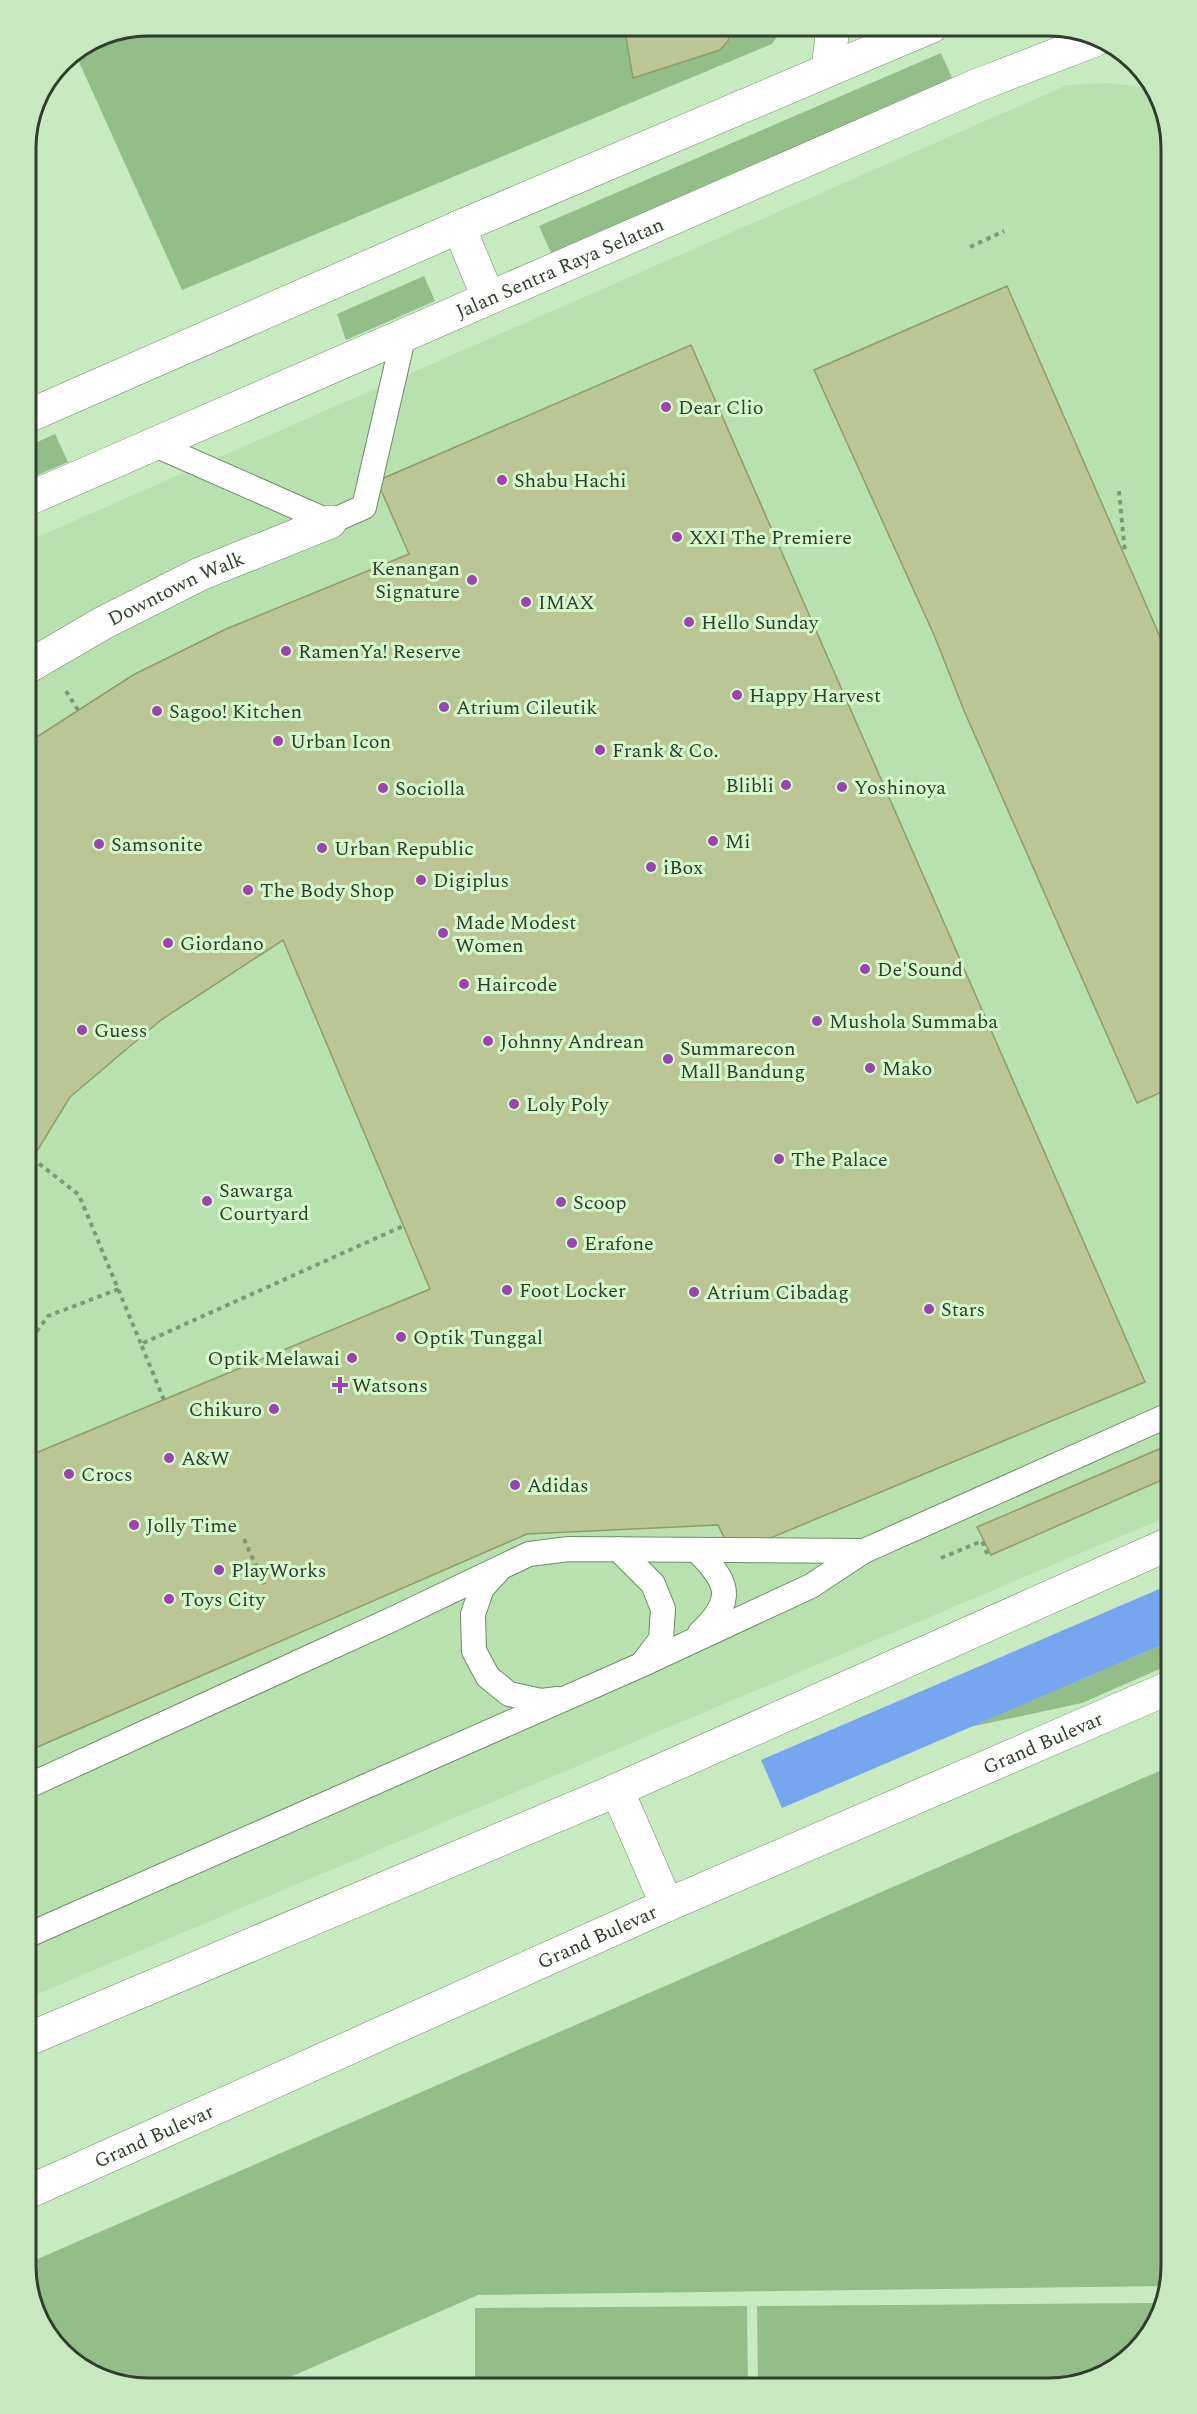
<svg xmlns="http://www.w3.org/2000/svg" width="1197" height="2414" viewBox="0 0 1197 2414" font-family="Spectral,serif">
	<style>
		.built { fill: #b9e1b0 }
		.green { fill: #93be89 }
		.water { fill: #77a5f0 }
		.building { fill: #bac695; stroke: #909c6d; stroke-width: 1.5 }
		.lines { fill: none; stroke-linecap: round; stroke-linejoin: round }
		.service-casing { stroke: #6d8d66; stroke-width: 26 }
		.pedestrian-casing { stroke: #6d8d66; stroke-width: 34 }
		.minor-casing { stroke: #6d8d66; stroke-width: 34 }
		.tertiary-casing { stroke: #6d8d66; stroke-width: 34 }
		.path { stroke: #80987a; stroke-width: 4; stroke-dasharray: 4.5 4.5; stroke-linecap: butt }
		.service { stroke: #fff; stroke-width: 24 }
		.pedestrian { stroke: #fff; stroke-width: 33 }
		.minor { stroke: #fff; stroke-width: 33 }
		.tertiary { stroke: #fff; stroke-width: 33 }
		.poi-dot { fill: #9b43af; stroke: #d5f8cd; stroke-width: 2 }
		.labels { text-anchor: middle; stroke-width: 6; stroke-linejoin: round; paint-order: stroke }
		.street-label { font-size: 20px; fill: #303e2d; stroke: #d5f8cd }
		.poi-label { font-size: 20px; fill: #303e2d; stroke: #d5f8cd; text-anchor: start }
		.rim { fill: none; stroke: #303e2d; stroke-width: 3 }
	</style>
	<rect width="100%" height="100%" fill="#c8eac0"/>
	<polygon class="built" points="1108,83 1152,88 1162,102 1171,149 1171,1515 26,1999 26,542 1067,85"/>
	<g class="green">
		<polygon points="149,26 784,26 772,44 182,290 75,53 102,35"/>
		<polygon points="941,53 953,80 551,253 539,226"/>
		<polygon points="424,276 435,301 346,340 337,314"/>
		<polygon points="55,434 68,462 26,480 26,447"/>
		<polygon points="1171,1641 1171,1664 1082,1703 970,1727"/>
		<polygon points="1171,1766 1171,2266 1165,2286 478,2295 265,2388 141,2388 74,2363 35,2312 26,2264"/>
		<polygon points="1160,2303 1151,2334 1095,2379 1048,2388 758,2388 757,2306"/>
		<polygon points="747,2306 748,2388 475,2388 475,2308"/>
	</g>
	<polygon class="water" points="1171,1584 1171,1641 782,1808 761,1760"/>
	<g class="building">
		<polygon points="624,26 729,26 730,33 728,41 720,50 633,78"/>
		<polygon points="124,30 85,48 84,47 102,35"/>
		<polygon points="1007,286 1171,662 1171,1088 1137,1103 965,713 934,635 814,370"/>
		<polygon points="691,345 1145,1382 732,1554 718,1525 527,1534 26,1752 26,1457 430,1289 283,940 161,1020 70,1097 26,1169 26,744 133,675 226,629 409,554 377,481"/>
		<polygon points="1171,1444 1171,1476 991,1555 977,1527"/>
	</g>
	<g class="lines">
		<g class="service-casing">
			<g id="service">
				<polyline points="153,444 330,522 364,507 404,334"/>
				<polyline points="618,1549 653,1584 663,1609 661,1639 643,1663"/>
				<path d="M696 1550C729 1582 736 1599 700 1633"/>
				<polyline points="497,1572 482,1588 473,1614 474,1651 488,1677 509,1694 541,1701 558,1699"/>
				<polyline points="26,1787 395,1618 529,1554 569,1549 864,1551"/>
				<polyline points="26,1936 641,1665 811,1586 864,1551 1171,1414"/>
			</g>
		</g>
		<g class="pedestrian-casing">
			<g id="pedestrian">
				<path id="s1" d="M26 668 103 623 200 574 330 522"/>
			</g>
		</g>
		<g class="minor-casing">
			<g id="minor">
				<polyline points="828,70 833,26"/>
				<polyline points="459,227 488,297"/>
			</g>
		</g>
		<g class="tertiary-casing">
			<g id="tertiary">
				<polyline points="26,417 459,227 932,26"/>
				<path id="s2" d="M26 500 978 85 1095 40"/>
				<polyline points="617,1790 667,1905"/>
				<polyline points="26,2040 617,1790 1171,1543"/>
				<path id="s3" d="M26 2193 667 1905 1171 1687"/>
			</g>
		</g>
		<g class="path">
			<polyline points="970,247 1004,231"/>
			<polyline points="1119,491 1125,553"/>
			<polyline points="26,617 37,615"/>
			<polyline points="66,691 78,710"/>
			<polyline points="32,1158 79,1195 141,1344"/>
			<polyline points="26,1346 48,1316 119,1289"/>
			<polyline points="164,1400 141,1344 403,1226"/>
			<polyline points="244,1539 265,1586"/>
			<polyline points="941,1558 982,1541 989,1558"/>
		</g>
		<use href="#service" class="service"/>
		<use href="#pedestrian" class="pedestrian"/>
		<use href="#minor" class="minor"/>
		<use href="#tertiary" class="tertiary"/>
	</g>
	<g class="poi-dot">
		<circle cx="666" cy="407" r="6"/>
		<circle cx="502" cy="480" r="6"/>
		<circle cx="677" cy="537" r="6"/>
		<circle cx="472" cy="580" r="6"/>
		<circle cx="526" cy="602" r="6"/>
		<circle cx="689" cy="622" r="6"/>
		<circle cx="286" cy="651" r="6"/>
		<circle cx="737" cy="695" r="6"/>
		<circle cx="444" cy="707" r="6"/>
		<circle cx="157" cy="711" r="6"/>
		<circle cx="278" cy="741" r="6"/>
		<circle cx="600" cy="750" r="6"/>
		<circle cx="786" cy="785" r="6"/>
		<circle cx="842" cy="787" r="6"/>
		<circle cx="383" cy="788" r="6"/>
		<circle cx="713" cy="841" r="6"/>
		<circle cx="99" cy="844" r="6"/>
		<circle cx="322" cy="848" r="6"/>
		<circle cx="651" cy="867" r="6"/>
		<circle cx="421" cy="880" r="6"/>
		<circle cx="248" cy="890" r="6"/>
		<circle cx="443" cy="933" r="6"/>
		<circle cx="168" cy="943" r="6"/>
		<circle cx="865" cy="969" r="6"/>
		<circle cx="464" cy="984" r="6"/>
		<circle cx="817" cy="1021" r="6"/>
		<circle cx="82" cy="1030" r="6"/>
		<circle cx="488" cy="1041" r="6"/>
		<circle cx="668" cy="1059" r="6"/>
		<circle cx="870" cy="1068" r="6"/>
		<circle cx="514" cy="1104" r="6"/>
		<circle cx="779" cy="1159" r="6"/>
		<circle cx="207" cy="1201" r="6"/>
		<circle cx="561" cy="1202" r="6"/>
		<circle cx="572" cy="1243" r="6"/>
		<circle cx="507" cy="1290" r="6"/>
		<circle cx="694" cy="1292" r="6"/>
		<circle cx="929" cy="1309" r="6"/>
		<circle cx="401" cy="1337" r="6"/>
		<circle cx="352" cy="1358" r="6"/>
		<path d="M337 1376h6v6h6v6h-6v6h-6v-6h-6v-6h6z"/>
		<circle cx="274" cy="1409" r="6"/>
		<circle cx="169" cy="1458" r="6"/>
		<circle cx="69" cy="1474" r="6"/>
		<circle cx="515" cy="1485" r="6"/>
		<circle cx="134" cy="1525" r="6"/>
		<circle cx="219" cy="1570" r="6"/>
		<circle cx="169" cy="1599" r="6"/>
	</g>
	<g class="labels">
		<g class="street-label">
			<text dy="7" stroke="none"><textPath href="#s2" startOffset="582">Jalan Sentra Raya Selatan</textPath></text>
			<text dy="7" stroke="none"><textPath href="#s1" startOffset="170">Downtown Walk</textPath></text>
			<text dy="7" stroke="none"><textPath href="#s3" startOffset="1112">Grand Bulevar</textPath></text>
			<text dy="7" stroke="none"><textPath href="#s3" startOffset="626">Grand Bulevar</textPath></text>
			<text dy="7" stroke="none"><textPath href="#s3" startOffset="140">Grand Bulevar</textPath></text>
		</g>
		<g class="poi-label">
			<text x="678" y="414">Dear Clio</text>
			<text x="514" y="487">Shabu Hachi</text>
			<text x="689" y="544">XXI The Premiere</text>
			<text x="460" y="575" text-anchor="end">Kenangan<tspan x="460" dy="23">Signature</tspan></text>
			<text x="538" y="609">IMAX</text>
			<text x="701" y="629">Hello Sunday</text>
			<text x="298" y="658">RamenYa! Reserve</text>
			<text x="749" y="702">Happy Harvest</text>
			<text x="456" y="714">Atrium Cileutik</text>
			<text x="169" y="718">Sagoo! Kitchen</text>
			<text x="290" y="748">Urban Icon</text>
			<text x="612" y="757">Frank &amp; Co.</text>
			<text x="774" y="792" text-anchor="end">Blibli</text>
			<text x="854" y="794">Yoshinoya</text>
			<text x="395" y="795">Sociolla</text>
			<text x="725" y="848">Mi</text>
			<text x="111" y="851">Samsonite</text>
			<text x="334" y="855">Urban Republic</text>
			<text x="663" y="874">iBox</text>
			<text x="433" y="887">Digiplus</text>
			<text x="260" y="897">The Body Shop</text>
			<text x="455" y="929">Made Modest<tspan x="455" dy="23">Women</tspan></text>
			<text x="180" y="950">Giordano</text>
			<text x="877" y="976">De'Sound</text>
			<text x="476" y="991">Haircode</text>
			<text x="829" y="1028">Mushola Summaba</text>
			<text x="94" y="1037">Guess</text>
			<text x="500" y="1048">Johnny Andrean</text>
			<text x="680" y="1055">Summarecon<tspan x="680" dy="23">Mall Bandung</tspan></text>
			<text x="882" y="1075">Mako</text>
			<text x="526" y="1111">Loly Poly</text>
			<text x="791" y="1166">The Palace</text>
			<text x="219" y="1197">Sawarga<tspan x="219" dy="23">Courtyard</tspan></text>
			<text x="573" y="1209">Scoop</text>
			<text x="584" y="1250">Erafone</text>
			<text x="519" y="1297">Foot Locker</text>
			<text x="706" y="1299">Atrium Cibadag</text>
			<text x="941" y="1316">Stars</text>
			<text x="413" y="1344">Optik Tunggal</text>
			<text x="340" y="1365" text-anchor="end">Optik Melawai</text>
			<text x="352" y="1392">Watsons</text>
			<text x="262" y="1416" text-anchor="end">Chikuro</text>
			<text x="181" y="1465">A&amp;W</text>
			<text x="81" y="1481">Crocs</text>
			<text x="527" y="1492">Adidas</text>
			<text x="146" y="1532">Jolly Time</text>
			<text x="231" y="1577">PlayWorks</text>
			<text x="181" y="1606">Toys City</text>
		</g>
	</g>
	<path d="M0 0H1197V2414H0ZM148 36H1049A112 112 0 0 1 1161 148V2266A112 112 0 0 1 1049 2378H148A112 112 0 0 1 36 2266V148A112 112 0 0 1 148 36Z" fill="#c8e9c0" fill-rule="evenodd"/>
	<path class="rim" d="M148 36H1049A112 112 0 0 1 1161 148V2266A112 112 0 0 1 1049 2378H148A112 112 0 0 1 36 2266V148A112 112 0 0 1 148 36Z"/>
</svg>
